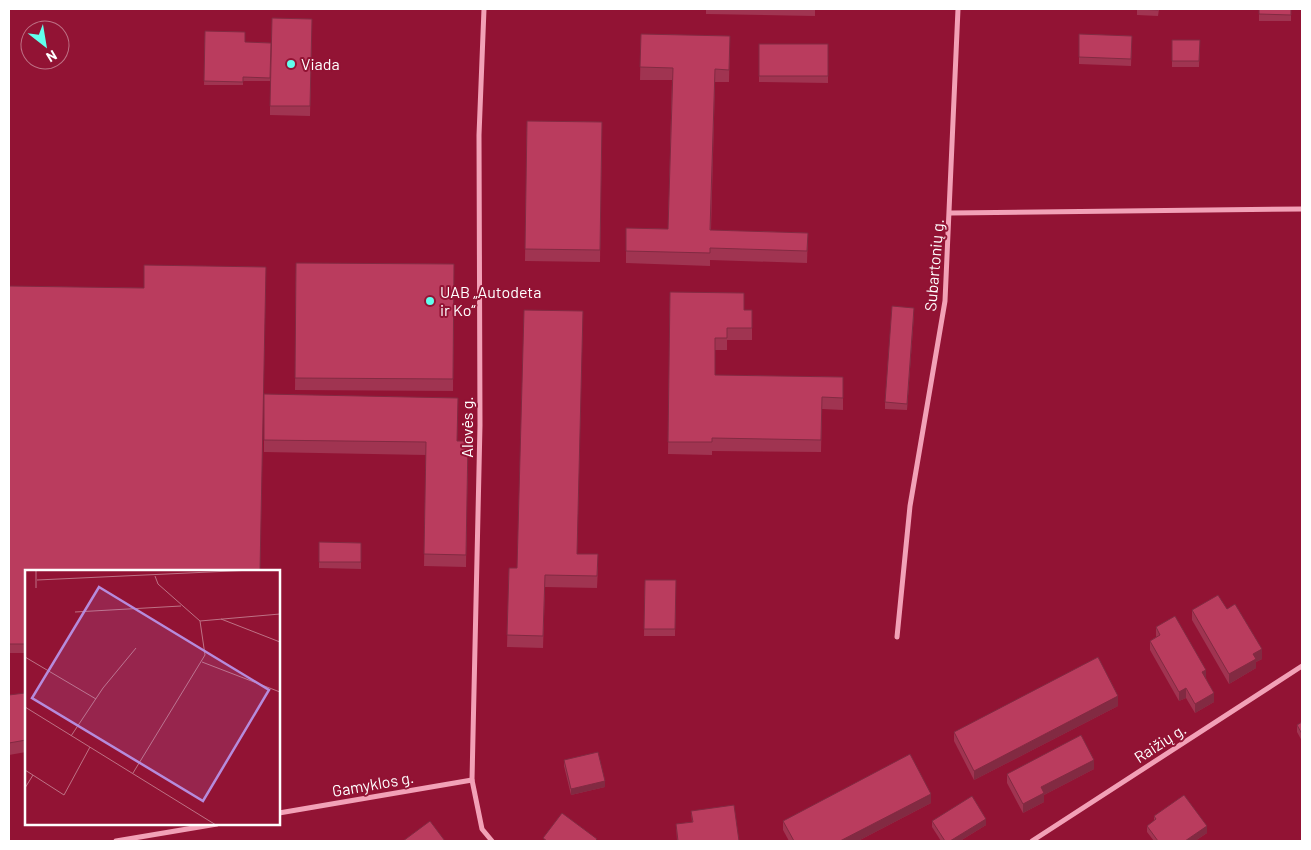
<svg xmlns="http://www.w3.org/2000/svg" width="1311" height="850" viewBox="0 0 1311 850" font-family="Barlow,sans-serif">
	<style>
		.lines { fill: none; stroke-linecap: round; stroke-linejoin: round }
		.street { stroke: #f2a1b7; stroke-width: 5 }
		.wall { fill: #a03451 }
		.shaded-wall { fill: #822a42 }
		.building { fill: #ba3c5e; stroke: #822a42 }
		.poi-dot { fill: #61ffed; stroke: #921334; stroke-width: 2 }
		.labels { text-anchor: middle; stroke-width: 4; stroke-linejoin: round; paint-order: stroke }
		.poi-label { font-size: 16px; fill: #fff; stroke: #921334; text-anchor: start }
		.street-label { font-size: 16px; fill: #fff; stroke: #921334 }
		.inset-road { fill: none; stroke: #be7185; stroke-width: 1 }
		.view { fill: #b68bdc; fill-opacity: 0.15; stroke: #b68bdc; stroke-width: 2.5 }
		.inset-edge { fill: none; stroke: #fff; stroke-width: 2.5 }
	</style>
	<rect width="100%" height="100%" fill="#921334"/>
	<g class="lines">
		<g class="street">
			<polyline points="484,9 479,135 480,425 472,780 482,829 492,841"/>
			<polyline points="951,213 1302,209"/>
			<polyline points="897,637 910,506 945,301 958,9"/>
			<polyline points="279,813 472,780"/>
			<polyline points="116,841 217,824"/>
			<polyline points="1032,841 1302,666"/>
		</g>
	</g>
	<g class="wall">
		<polygon points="706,9 815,9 815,16 706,14"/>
		<polygon points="1137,9 1159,9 1158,16 1137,15"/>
		<rect x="1259" y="9" width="32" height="12"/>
		<polygon points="312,19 310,116 270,115 270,81 243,81 243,85 204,85 205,31 245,42 271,43"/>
		<polygon points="641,34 730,36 729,82 715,82 711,230 808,233 807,263 710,260 710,266 626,263 626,228 668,229 672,80 640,80"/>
		<polygon points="1079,34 1132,36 1131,66 1079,64"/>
		<polygon points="1172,40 1200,40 1199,67 1172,67"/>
		<polygon points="759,44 828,44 828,83 759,82"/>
		<polygon points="527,121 602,122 600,262 525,261"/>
		<polygon points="296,263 454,264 453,391 295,390"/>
		<polygon points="266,267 26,571 26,653 9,653 9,286 144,288"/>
		<polygon points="670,292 744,310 752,310 752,340 727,340 727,350 715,350 715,375 843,377 843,410 822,409 821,452 712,451 712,455 668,454"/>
		<polygon points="914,314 907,410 885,409 885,402"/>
		<polygon points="264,394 458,441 468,441 466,567 424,566 426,455 264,452"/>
		<polygon points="319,542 361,543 361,569 319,568"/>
		<polygon points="577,554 598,567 597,588 545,587 543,648 507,647 509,568 517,568"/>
		<polygon points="645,580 676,580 675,636 644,636"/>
		<polygon points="1227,609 1262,659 1256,662 1256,668 1229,684 1192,620 1192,610"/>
		<polygon points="1156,627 1206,678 1214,702 1195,713 1186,698 1179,701 1150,650 1150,641 1156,637"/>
		<polygon points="9,695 26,704 26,752 9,755"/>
		<polygon points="1118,706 974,780 954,741 954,732"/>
		<polygon points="1302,722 1302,741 1297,732 1297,725"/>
		<polygon points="564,760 605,787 571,795 564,766"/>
		<polygon points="1094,769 1044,795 1044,802 1023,813 1007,783 1007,774"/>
		<polygon points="931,803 858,841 789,841 783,830 783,821"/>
		<polygon points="691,811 739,841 677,841 676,824 692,822"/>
		<polygon points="1154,816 1207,833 1195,841 1154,841 1147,832 1147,826 1154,821"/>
		<polygon points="932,821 986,825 960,841 941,841 932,827"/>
	</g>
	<g class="shaded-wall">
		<polygon points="914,308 914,314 907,410 907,404"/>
		<polygon points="1262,649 1262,659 1256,662 1256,668 1229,684 1229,674 1253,654"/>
		<polygon points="1206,670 1206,680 1202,672"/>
		<polygon points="1186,688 1186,698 1179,701 1179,692"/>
		<polygon points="1214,693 1214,702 1195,713 1195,704"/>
		<polygon points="1118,696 1118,706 974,780 974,771"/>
		<polygon points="1094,760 1094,769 1044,795 1044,802 1023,813 1023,804 1041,787"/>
		<polygon points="605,781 605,787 571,795 571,789"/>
		<polygon points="931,794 931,803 858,841 840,841"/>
		<polygon points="986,819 986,825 960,841 950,841"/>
		<polygon points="1207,826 1207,833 1195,841 1185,841"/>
	</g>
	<g class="building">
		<polygon points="1137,9 1158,9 1158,10"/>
		<polygon points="1259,9 1291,9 1291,15 1259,14"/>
		<polygon points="272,18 312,19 310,106 270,106"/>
		<polygon points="205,31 245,32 245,42 271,43 270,78 243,77 243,82 204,81"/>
		<polygon points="641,34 730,36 729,70 715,69 710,230 808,233 807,251 710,248 710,253 626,251 626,228 668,229 673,68 640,67"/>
		<polygon points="1079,34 1132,36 1131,59 1079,57"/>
		<polygon points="1172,40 1200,40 1199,61 1172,61"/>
		<rect x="759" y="44" width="69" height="32"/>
		<polygon points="527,121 602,122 600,250 525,249"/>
		<polygon points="296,263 454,264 453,379 295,378"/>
		<polygon points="144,265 266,267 260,571 26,571 26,644 9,644 9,286 144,288"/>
		<polygon points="670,292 744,293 744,310 752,310 752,328 727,328 727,338 715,338 715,375 843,377 843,398 822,397 821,440 712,438 712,442 668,442"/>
		<polygon points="892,306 914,308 907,404 885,402"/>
		<polygon points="524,310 583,311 577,554 598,554 597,576 545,575 543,636 507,635 509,568 517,568"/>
		<polygon points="264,394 458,398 457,441 468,441 466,555 424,554 426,442 264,440"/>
		<polygon points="319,542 361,543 361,562 319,562"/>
		<polygon points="645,580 676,580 675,629 644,629"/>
		<polygon points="1218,595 1227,609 1235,604 1262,649 1253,654 1256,659 1229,674 1192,610"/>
		<polygon points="1175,616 1206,670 1202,672 1214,693 1195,704 1186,688 1179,692 1150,641 1160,635 1156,627"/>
		<polygon points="1098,657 1118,696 974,771 954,732"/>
		<polygon points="25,693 26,704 26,740 9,743 9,695"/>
		<polygon points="1302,722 1302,734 1297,725"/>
		<polygon points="1081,735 1094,760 1041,787 1044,793 1023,804 1007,774"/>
		<polygon points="598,752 605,781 571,789 564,760"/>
		<polygon points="910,754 931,794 840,841 794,841 783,821"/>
		<polygon points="1184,795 1207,826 1185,841 1158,841 1147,826 1156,819 1154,816"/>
		<polygon points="972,796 986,819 950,841 945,841 932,821"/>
		<polygon points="734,805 739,841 678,841 676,824 693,822 691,811"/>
		<polygon points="562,813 597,839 595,841 547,841 543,838"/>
		<polygon points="430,821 445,841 403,841"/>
	</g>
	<g class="poi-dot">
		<circle cx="291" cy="64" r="5"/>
		<circle cx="430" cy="301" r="5"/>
	</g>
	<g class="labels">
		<g class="poi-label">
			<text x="301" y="70">Viada</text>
			<text x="440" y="298">UAB „Autodeta<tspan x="440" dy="18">ir Ko“</tspan></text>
		</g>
		<g class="street-label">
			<text transform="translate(934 265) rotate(-85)" y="6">Subartonių g.</text>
			<text transform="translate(467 427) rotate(-90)" y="6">Alovės g.</text>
			<text transform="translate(1160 743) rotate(-33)" y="6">Raižių g.</text>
			<text transform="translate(373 784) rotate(-10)" y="6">Gamyklos g.</text>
		</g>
	</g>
	<g transform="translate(25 570)">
		<rect width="255" height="255" fill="#921334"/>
		<path class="inset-road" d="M12 10 228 0M11 18V0M50 42 156 36M196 49 255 72M175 51 255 44M0 87 71 129M177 92 255 122M0 137 191 255M46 166 78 118 111 78M0 200 39 225 65 177M108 203 180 85 175 51 133 14 130 6M0 218 8 205"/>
		<path class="view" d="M74 17 244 120 178 231 7 128Z"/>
		<rect width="255" height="255" class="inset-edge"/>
	</g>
	<rect width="1311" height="850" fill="none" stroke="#ffffff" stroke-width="20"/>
	<g transform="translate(45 45) rotate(149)"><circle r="24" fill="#921334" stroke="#be7185"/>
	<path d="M0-4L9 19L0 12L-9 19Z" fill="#61ffed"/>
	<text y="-8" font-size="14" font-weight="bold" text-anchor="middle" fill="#ffffff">N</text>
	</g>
</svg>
